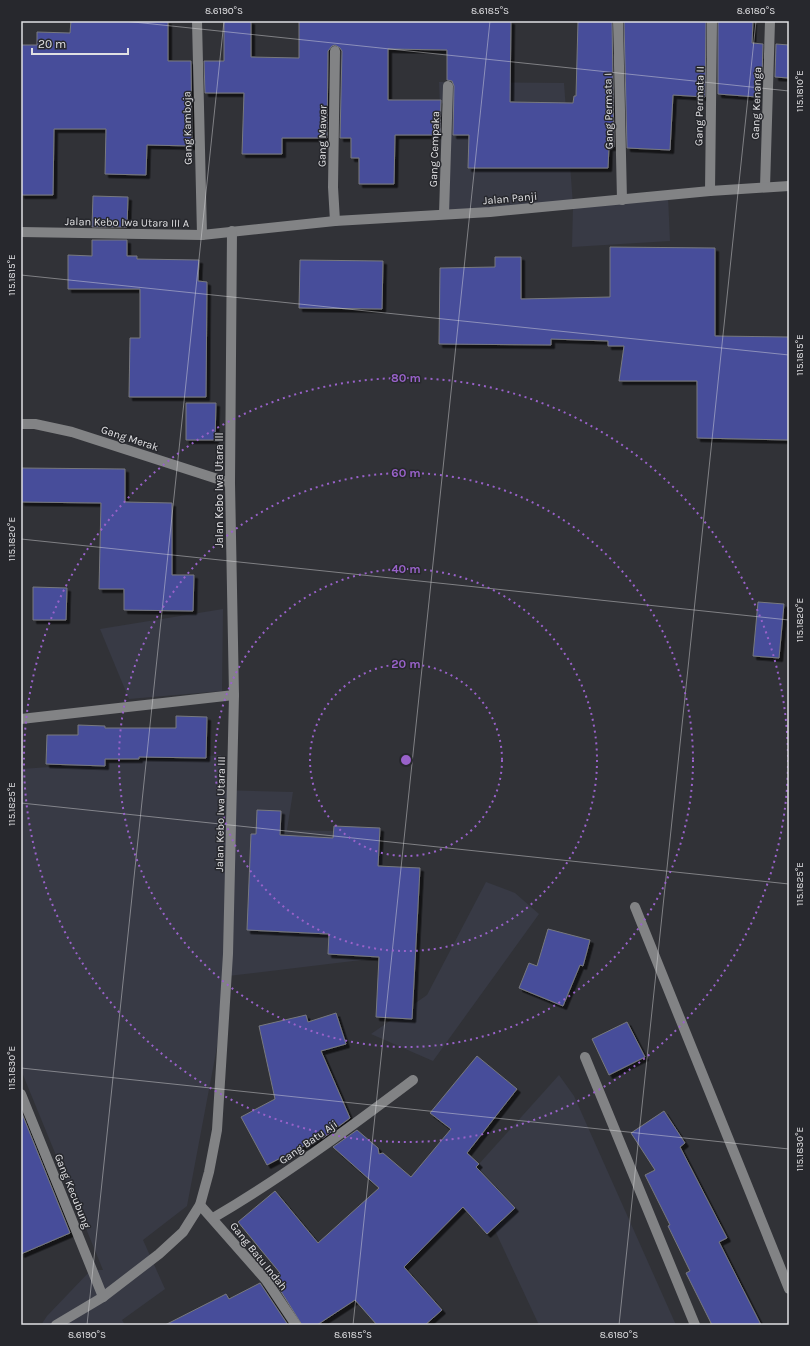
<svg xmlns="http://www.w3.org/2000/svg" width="810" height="1346" viewBox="0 0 810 1346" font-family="Karla,sans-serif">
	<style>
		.built { fill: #383a45 }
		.building { fill: #464e9a; stroke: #78797e; filter: url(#shadow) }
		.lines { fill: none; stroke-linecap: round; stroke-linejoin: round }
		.minor { stroke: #828385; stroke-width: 10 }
		.ticks { fill: none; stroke: #e0e0e3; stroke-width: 1; stroke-opacity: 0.45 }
		.ring { fill: none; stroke: #9962ca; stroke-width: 2; stroke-dasharray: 2 4 }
		.labels { text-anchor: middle; stroke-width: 3; stroke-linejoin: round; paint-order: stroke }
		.street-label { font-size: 11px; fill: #e0e0e3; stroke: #27282d }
		.centre { fill: #9962ca; stroke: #27282d; stroke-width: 2 }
		.ring-label { font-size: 12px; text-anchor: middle; font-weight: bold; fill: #9962ca; stroke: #27282d; stroke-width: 3; stroke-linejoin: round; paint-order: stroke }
		.neatline { fill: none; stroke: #e0e0e3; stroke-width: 1.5 }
		.ticks-label { font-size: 10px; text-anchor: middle; fill: #e0e0e3 }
	</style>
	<defs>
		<filter id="shadow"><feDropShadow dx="3.5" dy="3.5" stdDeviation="0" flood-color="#0009"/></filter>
	</defs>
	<rect width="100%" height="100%" fill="#313237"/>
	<g class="built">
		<polygon points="439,82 564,83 573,205 668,196 670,241 572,247 573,206 444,210"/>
		<polygon points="223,609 222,691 129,699 100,629"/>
		<polygon points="221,755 221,790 293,792 287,830 374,832 372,847 383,850 378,958 228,976 217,1047 187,1206 143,1240 165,1289 122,1320 125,1325 41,1325 47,1316 91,1270 103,1270 21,1070 21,769"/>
		<polygon points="486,882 515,893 539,914 433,1061 371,1034 427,995"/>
		<polygon points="559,1075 574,1096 676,1325 539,1325 469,1175"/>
	</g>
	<g class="building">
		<polygon points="71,21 168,21 168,61 191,61 192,146 147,145 146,175 105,174 106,129 54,129 53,195 21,195 21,45 37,45 37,32 70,33"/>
		<polygon points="224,21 251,21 251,57 299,58 299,21 511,21 510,102 573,103 574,96 576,96 578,21 612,21 614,147 609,147 608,168 468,168 469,135 453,135 454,86 452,81 447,80 447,50 388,49 388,100 441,100 440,135 395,135 394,184 359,184 359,158 351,158 351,138 340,138 342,51 340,48 335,45 332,46 328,51 327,138 282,138 282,154 242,154 244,93 205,93 204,61 224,61"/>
		<polygon points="624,21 706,21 705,97 673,95 670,150 627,148"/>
		<polygon points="718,21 753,21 752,43 763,44 762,76 758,76 757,97 718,94"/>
		<polygon points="776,44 789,45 789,78 775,77"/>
		<polygon points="93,196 128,197 127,227 92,227"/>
		<polygon points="92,240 127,240 127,256 137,256 137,259 199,260 198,281 207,282 206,397 129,397 130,338 140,338 140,289 68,289 68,255 92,256"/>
		<polygon points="610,247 715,248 715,336 789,337 789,440 697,438 697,381 619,381 624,346 608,346 608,341 551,339 551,345 439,344 440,268 495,267 495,257 521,257 521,299 610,297"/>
		<polygon points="300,260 383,261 382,309 299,308"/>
		<polygon points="186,403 216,403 215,440 186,440"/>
		<polygon points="21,468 125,469 125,502 172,503 172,575 194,575 193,611 124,610 124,589 99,589 101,503 21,502"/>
		<polygon points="33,587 67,588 66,620 33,620"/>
		<polygon points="758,602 784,604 779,658 753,656"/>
		<polygon points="176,716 207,717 206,758 139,757 139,759 105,759 105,766 46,764 47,735 78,735 78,725 105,726 105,728 176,728"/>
		<polygon points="257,810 281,811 280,835 333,838 334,826 380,828 378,866 420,868 412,1019 376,1017 379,957 328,954 329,934 247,930 251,834 256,834"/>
		<polygon points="548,929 590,940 583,966 580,965 563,1006 519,988 529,963 537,966"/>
		<polygon points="336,1013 346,1044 321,1051 350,1118 323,1138 321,1137 267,1165 241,1117 275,1099 259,1026 306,1015 308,1022"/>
		<polygon points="627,1022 645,1057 609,1075 592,1039"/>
		<polygon points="477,1056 517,1089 467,1153 479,1164 476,1167 515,1208 487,1234 463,1207 404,1267 442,1310 425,1325 377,1325 355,1300 317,1325 302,1325 272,1277 280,1273 238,1222 275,1191 318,1243 379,1188 333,1147 357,1130 378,1148 379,1154 383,1153 411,1177 451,1129 430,1113"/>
		<polygon points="21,1111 70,1233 21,1254"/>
		<polygon points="664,1111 685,1143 680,1147 727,1238 719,1242 761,1325 712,1325 686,1273 690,1271 668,1226 670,1225 645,1175 655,1170 631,1133"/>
		<polygon points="260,1283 288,1325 165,1325 226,1294 229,1299"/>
	</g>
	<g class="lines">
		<g class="minor">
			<polyline points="197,21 202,235"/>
			<polyline points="618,21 622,200"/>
			<polyline points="765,187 770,21"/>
			<polyline points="710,191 712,21"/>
			<polyline points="444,214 448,86"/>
			<polyline points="335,221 333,187 335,51"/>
			<polyline points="21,232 202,235 335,221 490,212 710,191 789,186"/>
			<polyline points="21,424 35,424 72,432 230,483"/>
			<polyline points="21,719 234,695"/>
			<polyline points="635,907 789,1289"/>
			<polyline points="585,1057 695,1325"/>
			<polyline points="21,1094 103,1297"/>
			<polyline points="200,1205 266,1280 296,1325"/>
			<path d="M213 1218C283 1177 348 1129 413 1080"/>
			<polyline points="56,1325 103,1297 159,1254 183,1232 200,1205 209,1172 217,1130 228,954 234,695 230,483 232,231"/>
		</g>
	</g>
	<path class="ticks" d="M124 21 789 91M21 275 789 355M21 539 789 620M21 803 789 884M21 1068 789 1149M87 1325 224 21M353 1325 490 21M619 1325 756 21"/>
	<g class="ring">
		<circle cx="406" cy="760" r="96"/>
		<circle cx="406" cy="760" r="191"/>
		<circle cx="406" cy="760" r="287"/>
		<circle cx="406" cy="760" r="382"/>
	</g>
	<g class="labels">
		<g class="street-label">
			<text transform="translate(756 103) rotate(-88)" y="4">Gang Kenanga</text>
			<text transform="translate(699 106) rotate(-89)" y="4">Gang Permata II</text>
			<text transform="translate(608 111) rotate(-91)" y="4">Gang Permata I</text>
			<text transform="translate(187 128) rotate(-91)" y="4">Gang Kamboja</text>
			<text transform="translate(322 136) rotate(-89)" y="4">Gang Mawar</text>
			<text transform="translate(434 149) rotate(-88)" y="4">Gang Cempaka</text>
			<text transform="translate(510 198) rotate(-5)" y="4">Jalan Panji</text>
			<text transform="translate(127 222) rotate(1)" y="4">Jalan Kebo Iwa Utara III A</text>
			<text transform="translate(130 438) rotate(18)" y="4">Gang Merak</text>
			<text transform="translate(219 490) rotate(-90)" y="4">Jalan Kebo Iwa Utara III</text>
			<text transform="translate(220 814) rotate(-89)" y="4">Jalan Kebo Iwa Utara III</text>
			<text transform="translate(308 1142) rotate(-35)" y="4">Gang Batu Aji</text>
			<text transform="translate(73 1191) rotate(68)" y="4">Gang Kecubung</text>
			<text transform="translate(259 1256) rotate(51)" y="4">Gang Batu Indah</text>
		</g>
	</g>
	<circle cx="406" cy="760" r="6" class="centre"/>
	<g class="ring-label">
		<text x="406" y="382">80 m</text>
		<text x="406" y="477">60 m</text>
		<text x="406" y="573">40 m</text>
		<text x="406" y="668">20 m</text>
	</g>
	<rect width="810" height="1346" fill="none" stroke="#27282d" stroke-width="44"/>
	<path d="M32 48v6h96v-6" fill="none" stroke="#e0e0e3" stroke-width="2"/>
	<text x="38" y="48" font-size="12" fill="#e0e0e3" stroke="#27282d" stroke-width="3" paint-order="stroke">20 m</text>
	<rect x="22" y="22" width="766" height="1302" class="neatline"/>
	<g class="ticks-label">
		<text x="224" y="14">8.6190°S</text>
		<text x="490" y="14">8.6185°S</text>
		<text x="756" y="14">8.6180°S</text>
		<text transform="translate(799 91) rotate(-90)" y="4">115.1810°E</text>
		<text transform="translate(11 275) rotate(-90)" y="4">115.1815°E</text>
		<text transform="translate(799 355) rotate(-90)" y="4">115.1815°E</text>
		<text transform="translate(11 539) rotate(-90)" y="4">115.1820°E</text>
		<text transform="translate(799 620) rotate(-90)" y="4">115.1820°E</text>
		<text transform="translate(11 804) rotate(-90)" y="4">115.1825°E</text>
		<text transform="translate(799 884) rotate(-90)" y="4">115.1825°E</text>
		<text transform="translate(11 1068) rotate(-90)" y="4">115.1830°E</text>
		<text transform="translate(799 1149) rotate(-90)" y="4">115.1830°E</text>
		<text x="87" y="1338">8.6190°S</text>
		<text x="353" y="1338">8.6185°S</text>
		<text x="619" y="1338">8.6180°S</text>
	</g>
</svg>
